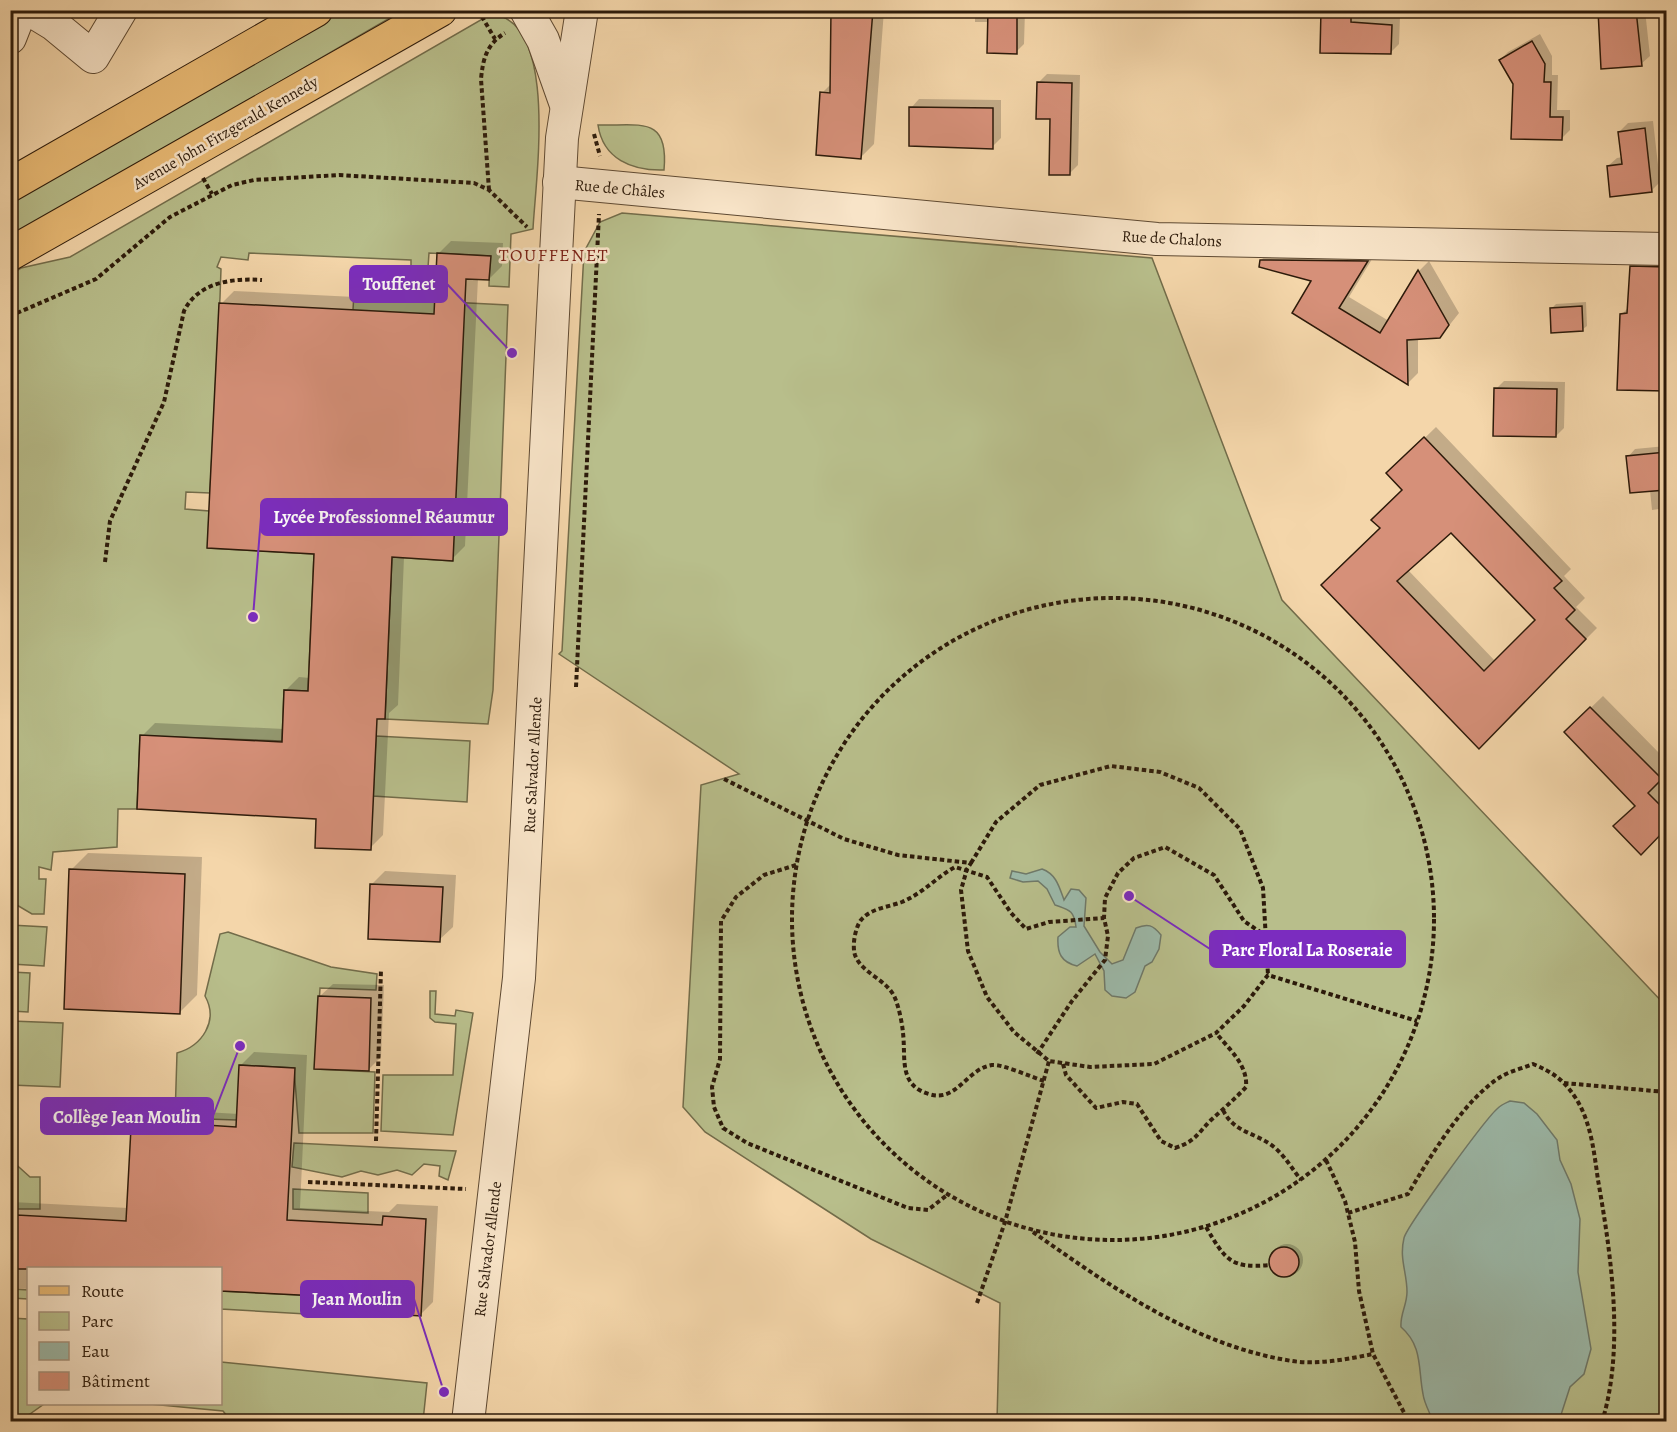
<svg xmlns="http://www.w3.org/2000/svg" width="1677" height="1432" viewBox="0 0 1677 1432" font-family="Alegreya,serif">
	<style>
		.green { fill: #b8be8b; stroke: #726c4a; stroke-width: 1.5 }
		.water { fill: #9cb9a9; stroke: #6f7969; stroke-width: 1.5 }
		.shadow { fill: #0003; fill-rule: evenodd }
		.building { fill: #d69079; stroke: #2c1a0a; stroke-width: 1.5; fill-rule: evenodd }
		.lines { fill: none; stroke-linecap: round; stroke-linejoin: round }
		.minor-casing { stroke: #5e4932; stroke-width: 34 }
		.major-casing { stroke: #2c1a0a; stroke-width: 35 }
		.path { stroke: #2c1a0a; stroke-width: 4; stroke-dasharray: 4.5 3; stroke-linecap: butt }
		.minor { stroke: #f8e4c8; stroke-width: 32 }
		.major { stroke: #eabb75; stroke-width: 33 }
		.labels { text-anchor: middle; stroke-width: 5; stroke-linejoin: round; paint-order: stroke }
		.street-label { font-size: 16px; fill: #2c1a0a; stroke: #f8e4c8 }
		.neighbourhood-label { font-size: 18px; letter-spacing: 1.5px; fill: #7a1f14; stroke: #f8e4c8 }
		.leader { fill: none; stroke: #7b2cbf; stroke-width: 2 }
		.callout-dot { fill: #7b2cbf; stroke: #f8e4c8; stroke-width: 2 }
		.callout { fill: #7b2cbf; stroke: #7b2cbf; stroke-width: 2 }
		.callout-label { font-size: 18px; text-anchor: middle; font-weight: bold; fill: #fff }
	</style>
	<rect width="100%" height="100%" fill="#f4d6aa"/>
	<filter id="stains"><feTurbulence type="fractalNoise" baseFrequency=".00333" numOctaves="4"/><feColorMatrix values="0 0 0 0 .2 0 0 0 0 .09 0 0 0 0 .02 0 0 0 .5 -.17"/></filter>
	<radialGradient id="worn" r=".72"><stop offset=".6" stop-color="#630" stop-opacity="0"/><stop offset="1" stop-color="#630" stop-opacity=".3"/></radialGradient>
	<g class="green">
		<polygon points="337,11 402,11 11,238 10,201"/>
		<path d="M491 14C560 20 535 183 533 229L511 234 509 287 489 286 490 256 429 253 427 282 411 281V260L249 253 248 260 221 257 217 267 221 269 220 297 210 493 186 492 185 509 209 511 208 548 314 554 308 691 284 690 282 741 140 736 137 809H118L117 847 53 852 51 870 39 867V879H46L44 914H32L10 901V418C18 394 13 374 10 349 8 325 10 299 10 275L21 268 70 257Z"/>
		<path d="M598 125C640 126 669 115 664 170 632 171 603 159 598 125Z"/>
		<polygon points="622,213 1152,258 1282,600 1666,1006 1666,1421 997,1421 1000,1303 871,1239 705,1132 683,1107 701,785 739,774 559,654 562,651 584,252 600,222"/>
		<polygon points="354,293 370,298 508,305 493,690 488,724 385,719 392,557 452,561 353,310"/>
		<polygon points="376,736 470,741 467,802 373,796"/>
		<polygon points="10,925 47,927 44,966 11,964"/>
		<path d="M228 932 331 967 377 974 376 990 320 988 315 1069 375 1072 373 1133H299L294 1068 240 1065 237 1120 175 1118 177 1053C202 1046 219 1021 205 996L220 934Z"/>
		<polygon points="11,972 30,973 28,1012 11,1011"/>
		<polygon points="430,991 436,991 435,1014 455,1016 456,1010 473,1013 453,1135 381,1131 383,1075 453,1075 456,1024 435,1022 430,1018"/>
		<polygon points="11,1021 63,1023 60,1087 11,1085"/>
		<polygon points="294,1143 456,1151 448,1180 439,1176 440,1166 424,1164 412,1175 397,1170 378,1175 361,1171 342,1177 292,1167"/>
		<polygon points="10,1159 30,1177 40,1177 40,1209 17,1209 13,1289 28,1290 28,1299 11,1298"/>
		<polygon points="293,1189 368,1193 368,1213 293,1209"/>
		<polygon points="220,1291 360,1298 359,1317 221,1309"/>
		<polygon points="10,1318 28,1319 28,1404 44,1404 20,1421 11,1421"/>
		<polygon points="221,1362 427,1383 423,1421 260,1422 257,1418 246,1417 246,1421 231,1421 223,1411 150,1404 220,1404"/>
	</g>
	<g class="water">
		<path d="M1042 869C1056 874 1059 886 1064 900L1071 889 1079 890 1086 898 1084 926 1100 952 1112 964 1123 960 1136 928C1148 923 1153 925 1161 935L1159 949 1152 962 1145 966 1135 992 1126 998 1112 996 1105 990 1104 971 1095 954 1077 966C1061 962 1057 953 1058 937L1070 927H1076C1074 910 1069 910 1055 905L1047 889 1038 881 1023 882 1010 878 1012 871 1026 874Z"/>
		<path d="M1510 1101 1524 1103 1537 1114 1557 1140 1560 1160 1571 1184 1580 1219 1578 1272 1591 1349 1584 1374 1570 1387 1559 1421H1433C1430 1413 1424 1403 1423 1394 1418 1369 1423 1346 1401 1327 1400 1314 1407 1305 1407 1292 1407 1272 1399 1259 1404 1238 1407 1226 1486 1118 1498 1108 1501 1105 1506 1103 1510 1101Z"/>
	</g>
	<g class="shadow">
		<polygon points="829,10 884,10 874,144 860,158 822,93 832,83 833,18"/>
		<polygon points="975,10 1025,10 1024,44 1016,52 989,22 975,22"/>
		<polygon points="1322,10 1359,10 1359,14 1400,17 1399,44 1390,53"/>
		<polygon points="1599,10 1645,10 1650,56 1641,64"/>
		<polygon points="1540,34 1552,56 1552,75 1558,75 1557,110 1570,110 1570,130 1562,138 1514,84 1500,60 1508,52"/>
		<polygon points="1047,74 1080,75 1078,165 1069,174 1038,83"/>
		<polygon points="919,99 1001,100 1001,138 992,147 911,108"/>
		<polygon points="1653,121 1660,182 1651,191 1608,166 1617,158 1623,157 1619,132 1628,123"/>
		<polygon points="451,241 503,243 502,266 489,279 478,278 465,546 452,559 404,557 398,705 389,713 383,835 370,848 318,817 142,736 155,723 284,729 285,691 299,677 310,678 316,553 221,304 234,291 436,301 438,254"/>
		<polygon points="1273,249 1377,251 1349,297 1389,321 1419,271 1429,261 1459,313 1440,337 1418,338 1418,373 1408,383 1313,280 1261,260"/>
		<polygon points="1640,258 1666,258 1666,412 1663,412 1663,389 1622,314 1629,307 1631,267"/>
		<polygon points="1586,302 1587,326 1583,329 1552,308 1556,304"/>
		<polygon points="1504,381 1565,382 1564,428 1556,436 1496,389"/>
		<path d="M1436 427 1571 569 1564 576 1585 598 1576 607 1597 628 1479 747 1323 585 1382 528 1404 490 1392 470ZM1451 531 1537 620 1496 662 1408 570Z"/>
		<polygon points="1666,446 1666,508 1652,510 1650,490 1628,457 1635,449"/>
		<polygon points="1603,696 1663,757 1666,747 1666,827 1641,853 1637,806 1566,732"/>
		<polygon points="88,853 202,857 197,995 180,1012 71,870"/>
		<polygon points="385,871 456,875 453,927 439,940 372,884"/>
		<polygon points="333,984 384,985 381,1057 368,1070 319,997"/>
		<polygon points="254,1052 307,1055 300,1208 389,1212 397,1204 438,1206 433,1302 420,1315 380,1297 220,1268 28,1268 28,1289 15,1288 15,1272 10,1272 10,1151 13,1151 12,1202 128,1208 134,1110 147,1097 188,1099 187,1111 239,1114 241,1065"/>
		<circle cx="1287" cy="1260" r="16"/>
	</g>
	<g class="building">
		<polygon points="831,10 873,10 861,159 816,155 820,92 830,93"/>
		<polygon points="988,10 1017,10 1017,54 987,53"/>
		<polygon points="1321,10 1351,10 1351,22 1392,25 1391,54 1320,53"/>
		<polygon points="1598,10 1636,10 1642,66 1601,69"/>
		<polygon points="1532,41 1545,64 1544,82 1551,82 1550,117 1563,117 1562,140 1511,139 1513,84 1499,60"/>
		<polygon points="1037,82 1072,83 1070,175 1049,175 1050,119 1036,119"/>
		<polygon points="909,107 993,108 993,149 909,146"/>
		<polygon points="1645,128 1652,192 1610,197 1607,166 1622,164 1618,132"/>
		<polygon points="437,253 491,256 489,280 466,279 453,561 392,557 385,719 377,719 371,850 315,848 316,819 137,809 140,735 282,742 284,690 308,691 314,554 207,548 219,303 434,314"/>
		<polygon points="1260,260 1368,261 1339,308 1380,333 1418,270 1449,325 1440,338 1407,340 1408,385 1292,313 1311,281 1259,267"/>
		<polygon points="1630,266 1666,267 1666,391 1617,390 1620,314 1627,313"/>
		<polygon points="1582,306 1583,331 1551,333 1550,308"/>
		<polygon points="1494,388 1557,389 1556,437 1493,436"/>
		<path d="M1424 437 1562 581 1554 588 1575 610 1566 619 1586 639 1479 749 1321 585 1380 528 1371 520 1402 490 1386 473ZM1451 533 1535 620 1484 671 1397 581Z"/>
		<polygon points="1666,452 1666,490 1630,493 1626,456"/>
		<polygon points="1590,707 1662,779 1648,793 1666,811 1666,829 1641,855 1613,826 1635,806 1564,732"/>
		<polygon points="69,869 185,874 180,1014 64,1009"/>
		<polygon points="370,884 443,887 440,942 368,939"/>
		<polygon points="318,996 371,998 369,1071 314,1069"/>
		<polygon points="239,1065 295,1068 287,1220 382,1225 383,1216 426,1219 421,1316 377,1313 378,1299 220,1291 220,1269 14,1269 17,1215 126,1221 132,1109 176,1111 175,1123 236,1127"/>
		<circle cx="1284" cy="1262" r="15"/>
	</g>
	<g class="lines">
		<g class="minor-casing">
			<g id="minor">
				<polyline points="30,10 53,24 93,57 121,10"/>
				<polyline points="526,10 543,40 565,102"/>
				<polyline points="10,38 21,10"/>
				<polyline points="559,182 1157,239 1666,249"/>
				<polyline points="468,1422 519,978 562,138 582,10"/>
			</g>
		</g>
		<g class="major-casing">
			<g id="major">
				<polyline points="10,185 316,10"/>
				<polyline points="10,254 440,10"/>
			</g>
		</g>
		<g class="path">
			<polyline points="478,10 495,39"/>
			<polyline points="594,134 600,156"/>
			<polyline points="203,178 212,194"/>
			<path d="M489 190 481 79C483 58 487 44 505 33"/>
			<polyline points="10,316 96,279 170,217 232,185 254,180 339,175 474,183 489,190 527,227"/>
			<path d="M105 562 110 521 164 402 184 311C198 282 233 278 262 280"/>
			<circle cx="1113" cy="919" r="321"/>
			<polyline points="576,687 599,214"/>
			<polyline points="724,779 844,839 898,855 971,863 967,869 961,890 968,951 987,997 1014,1032 1049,1061 1090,1067 1154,1064 1216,1033 1244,1006 1268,975 1417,1021"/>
			<polyline points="971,863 996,822 1040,785 1111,766 1160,772 1199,788 1240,829 1263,888 1268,975"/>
			<polyline points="796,865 764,875 736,897 721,921 720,1059 712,1087 714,1107 723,1128 747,1143 908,1208 928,1210 947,1195"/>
			<polyline points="1037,1054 1072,1001 1105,960 1108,936 1104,918 1105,898 1118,873 1134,858 1165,847 1214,875 1244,921 1266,936"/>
			<path d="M1063 1064 1066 1075 1096 1108 1123 1102 1137 1104 1161 1141 1175 1148C1196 1141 1197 1134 1211 1120 1223 1109 1235 1099 1246 1087 1248 1065 1229 1049 1216 1033"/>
			<path d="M1044 1081C1031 1077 1003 1064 992 1065 966 1069 957 1103 929 1094 898 1085 906 1058 903 1033 902 1022 899 1008 895 998 887 979 862 974 855 955 852 946 855 928 861 920 871 908 889 907 902 902 923 893 937 877 955 867L987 877 1011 913 1026 929 1049 922 1104 918"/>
			<polyline points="1564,1083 1666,1092"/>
			<path d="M1223 1110C1234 1133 1255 1132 1274 1147 1285 1156 1293 1170 1301 1180"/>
			<polyline points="376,1141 381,969"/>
			<polyline points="1326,1160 1345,1201 1355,1242 1359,1291 1373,1354 1409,1422"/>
			<polyline points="308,1182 466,1189"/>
			<path d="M1348 1213 1408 1194C1430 1157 1464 1099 1502 1076 1511 1071 1523 1068 1533 1064 1552 1072 1563 1079 1575 1097 1591 1121 1594 1152 1598 1180 1611 1254 1625 1348 1602 1422"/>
			<path d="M1206 1227C1225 1259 1230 1269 1270 1265"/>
			<path d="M1033 1232C1111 1287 1195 1346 1292 1361 1318 1365 1348 1359 1373 1354"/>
			<polyline points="977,1303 1005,1222 1049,1061"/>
		</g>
		<use href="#minor" class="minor"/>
		<use href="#major" class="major"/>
	</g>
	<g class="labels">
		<g class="street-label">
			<text transform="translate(225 132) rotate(-30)" y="6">Avenue John Fitzgerald Kennedy</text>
			<text transform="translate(620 188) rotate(5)" y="6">Rue de Châles</text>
			<text transform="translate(1172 238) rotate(3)" y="6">Rue de Chalons</text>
			<text transform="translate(532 765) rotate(-87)" y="6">Rue Salvador Allende</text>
			<text transform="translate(487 1249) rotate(-83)" y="6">Rue Salvador Allende</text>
		</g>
		<g class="neighbourhood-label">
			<text x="554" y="261">TOUFFENET</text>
		</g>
	</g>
	<path class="leader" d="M512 353L447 284M253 617L261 517M1129 896L1210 949M240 1046L213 1116M444 1392L414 1299"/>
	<g class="callout-dot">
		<circle cx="512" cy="353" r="6"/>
		<circle cx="253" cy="617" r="6"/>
		<circle cx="1129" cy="896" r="6"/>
		<circle cx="240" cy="1046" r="6"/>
		<circle cx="444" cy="1392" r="6"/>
	</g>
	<g class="callout">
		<rect x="350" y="266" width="97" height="36" rx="6"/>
		<rect x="261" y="499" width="246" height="36" rx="6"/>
		<rect x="1210" y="931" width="195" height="36" rx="6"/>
		<rect x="41" y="1098" width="172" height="36" rx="6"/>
		<rect x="301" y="1281" width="113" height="36" rx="6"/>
	</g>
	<g class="callout-label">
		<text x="399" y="290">Touffenet</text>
		<text x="384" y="523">Lycée Professionnel Réaumur</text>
		<text x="1307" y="956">Parc Floral La Roseraie</text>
		<text x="127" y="1123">Collège Jean Moulin</text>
		<text x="357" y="1305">Jean Moulin</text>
	</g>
	<rect width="1677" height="1432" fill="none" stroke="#f4d6aa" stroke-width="36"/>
	<rect x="12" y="12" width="1653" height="1408" fill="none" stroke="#2c1a0a" stroke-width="3"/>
	<rect x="18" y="18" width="1641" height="1396" fill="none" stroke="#2c1a0a" stroke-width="1.5"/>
	<rect x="27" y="1267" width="195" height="138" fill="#f8e4c8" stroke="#a6937c" stroke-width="1.5"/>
	<rect x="39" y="1286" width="30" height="9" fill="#eabb75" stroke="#a6937c" stroke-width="1.5"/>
	<text x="81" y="1297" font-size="18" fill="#2c1a0a">Route</text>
	<rect x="39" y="1312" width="30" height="18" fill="#b8be8b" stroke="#a6937c" stroke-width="1.5"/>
	<text x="81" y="1327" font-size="18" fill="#2c1a0a">Parc</text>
	<rect x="39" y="1342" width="30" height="18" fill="#9cb9a9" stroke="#a6937c" stroke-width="1.5"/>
	<text x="81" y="1357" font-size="18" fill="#2c1a0a">Eau</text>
	<rect x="39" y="1372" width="30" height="18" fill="#d69079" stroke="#a6937c" stroke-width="1.5"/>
	<text x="81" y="1387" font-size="18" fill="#2c1a0a">Bâtiment</text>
	<rect width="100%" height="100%" filter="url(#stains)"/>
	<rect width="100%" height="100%" fill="url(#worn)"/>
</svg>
